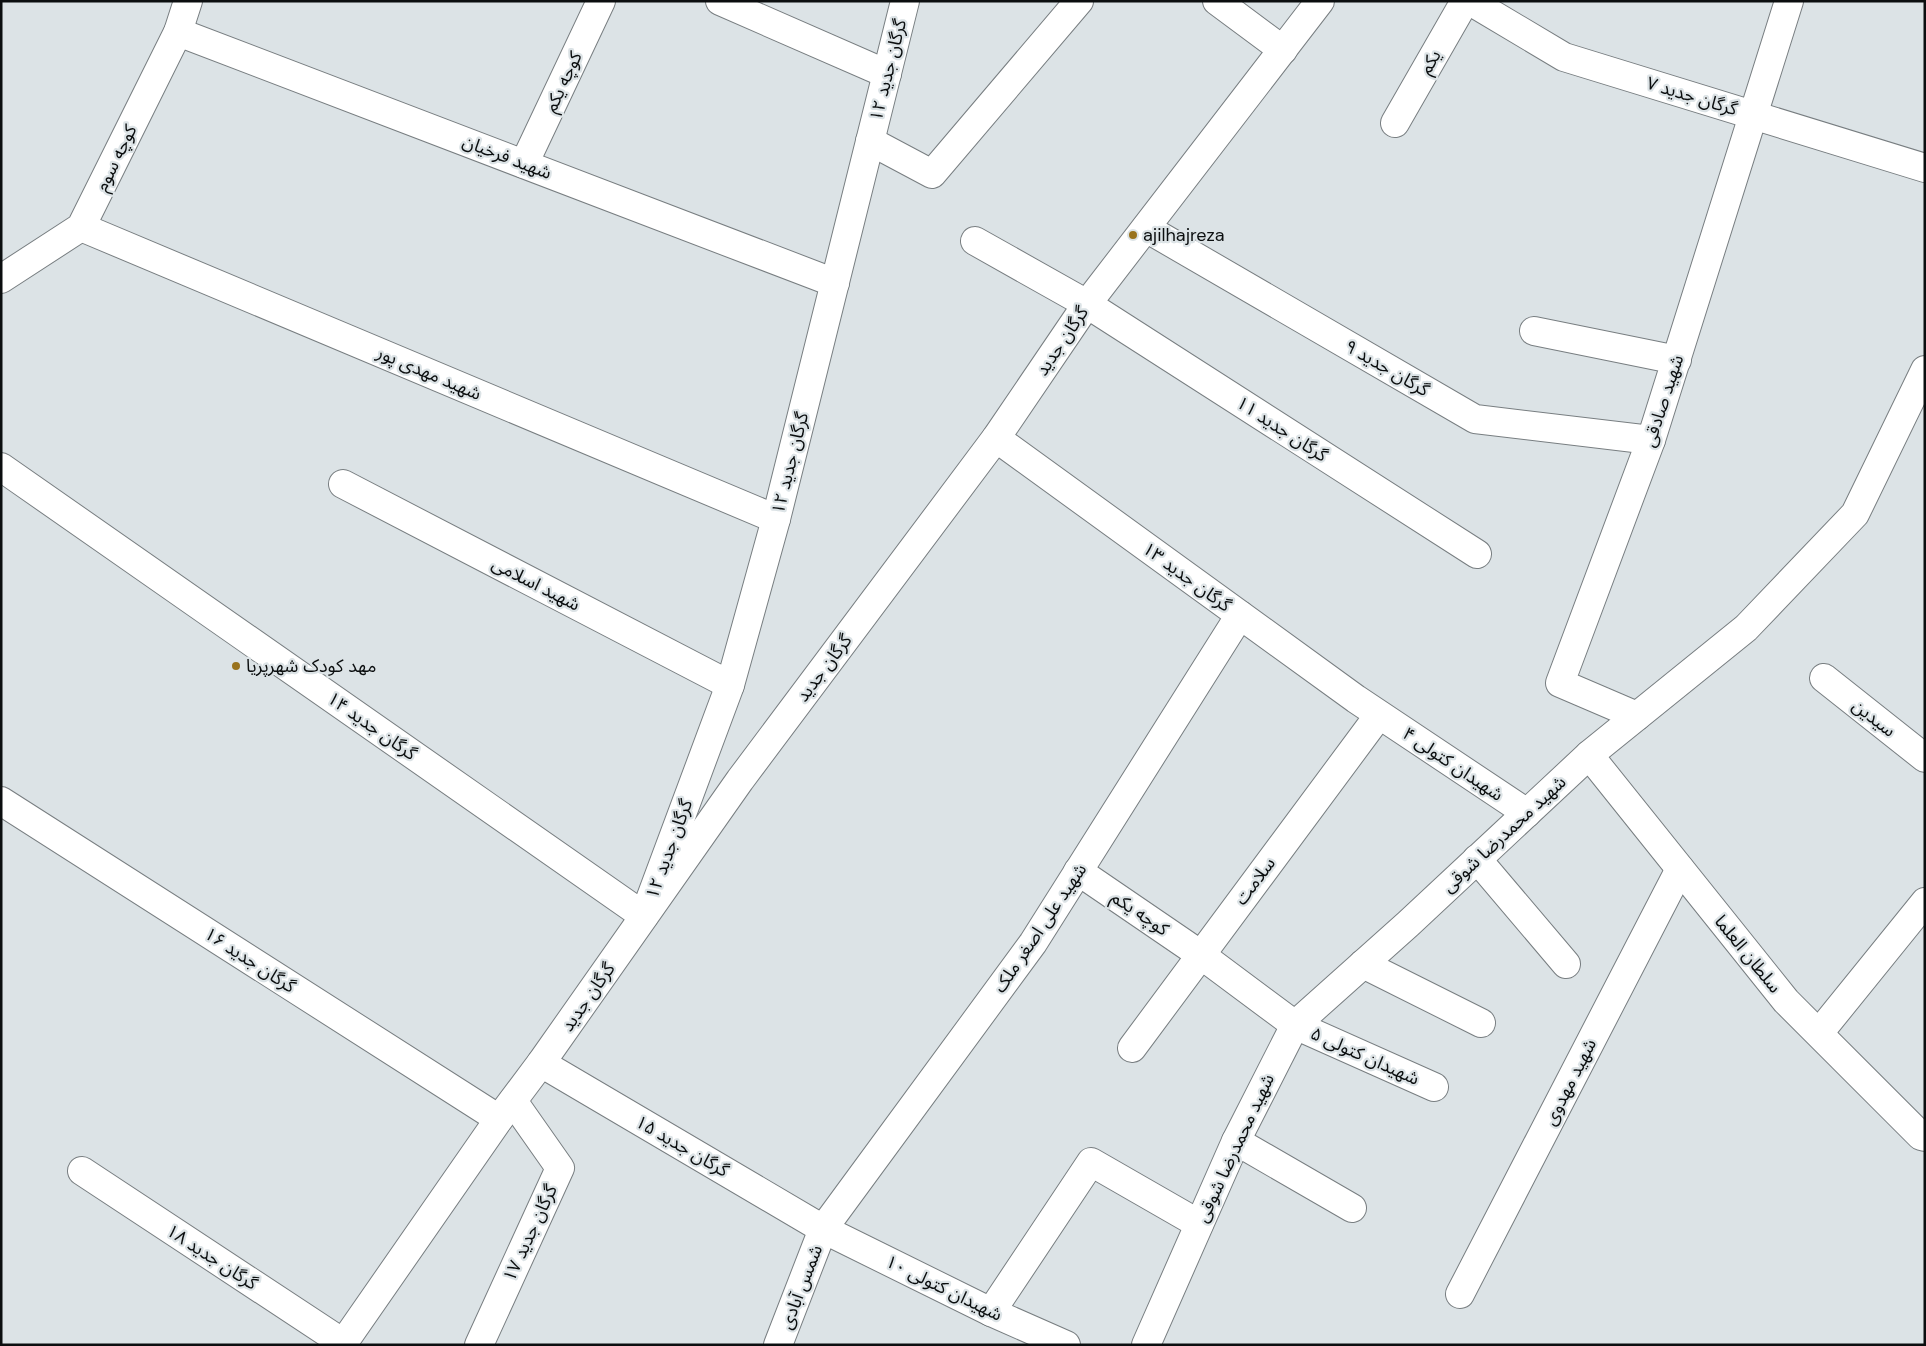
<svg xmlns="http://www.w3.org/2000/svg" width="1926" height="1346" viewBox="0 0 1926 1346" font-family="'DM Sans','Noto Sans Arabic',sans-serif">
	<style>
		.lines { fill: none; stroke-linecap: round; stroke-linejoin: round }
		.minor-casing { stroke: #787e81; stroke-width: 30 }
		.secondary-casing { stroke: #787e81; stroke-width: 30 }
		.minor { stroke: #fff; stroke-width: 28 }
		.secondary { stroke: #fff; stroke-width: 28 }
		.poi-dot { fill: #99731e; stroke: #dce3e6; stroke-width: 2 }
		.labels { text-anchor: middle; stroke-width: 4.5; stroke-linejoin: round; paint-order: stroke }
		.street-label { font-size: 18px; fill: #0b0e0f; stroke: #dce3e6 }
		.poi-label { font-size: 18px; fill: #0b0e0f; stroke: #dce3e6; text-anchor: start }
	</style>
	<rect width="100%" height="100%" fill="#dce3e6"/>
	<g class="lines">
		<g class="minor-casing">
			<g id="minor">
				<polyline points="720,1 887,74"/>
				<polyline points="1217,1 1283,50"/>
				<polyline points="1470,1 1564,57 1925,168"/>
				<polyline points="178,32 835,283"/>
				<polyline points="1395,123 1465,1"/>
				<polyline points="870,141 932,174 1079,1"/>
				<polyline points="524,164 601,1"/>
				<polyline points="81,227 776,519"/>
				<polyline points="1146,228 1475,419 1651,440"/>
				<polyline points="975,241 1087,304 1477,554"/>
				<polyline points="1,279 81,227 178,32 188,1"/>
				<polyline points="1534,331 1677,360"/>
				<polyline points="996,438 1356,699 1527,813"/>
				<polyline points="1,467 644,916 730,685 776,519 905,1"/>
				<polyline points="343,484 730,685"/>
				<polyline points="1824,678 1925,758"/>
				<polyline points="1637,716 1560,683 1651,440 1789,1"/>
				<polyline points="1589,755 1786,1001 1921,1136 1925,1137"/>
				<polyline points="1,801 499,1119"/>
				<polyline points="1477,859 1566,964"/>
				<polyline points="1078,871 1201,955 1295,1025 1434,1087"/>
				<polyline points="1363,964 1481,1023"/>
				<polyline points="1819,1033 1925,902"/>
				<polyline points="1132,1048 1379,715"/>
				<polyline points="541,1063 823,1229 991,1312 1066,1345"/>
				<polyline points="1236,1141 1352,1208"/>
				<polyline points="82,1171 343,1343"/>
				<polyline points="1460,1294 1680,869"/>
				<polyline points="991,1312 1091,1162 1199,1224"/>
				<polyline points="479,1345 560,1168 513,1101"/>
				<polyline points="778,1345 823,1229 1033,943 1240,615"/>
				<polyline points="1146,1345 1236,1141 1295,1025 1408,924 1589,755 1746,628 1855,514 1925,370"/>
			</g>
		</g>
		<g class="secondary-casing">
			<polyline id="secondary" points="342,1345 499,1119 541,1063 740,780 996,438 1087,304 1320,1"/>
		</g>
		<use href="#minor" class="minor"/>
		<use href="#secondary" class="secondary"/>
	</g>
	<g class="poi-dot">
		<circle cx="1133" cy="235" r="5"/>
		<circle cx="236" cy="666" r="5"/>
	</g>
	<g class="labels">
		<g class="street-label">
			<text transform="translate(1430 62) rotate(-60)" y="6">یکم</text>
			<text transform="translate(888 70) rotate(-76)" y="6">گرگان جدید ۱۲</text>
			<text transform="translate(563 82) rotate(-65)" y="6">کوچه یکم</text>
			<text transform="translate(1692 96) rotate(17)" y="6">گرگان جدید ۷</text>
			<text transform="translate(507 157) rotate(21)" y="6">شهید فرخیان</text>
			<text transform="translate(116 158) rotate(-64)" y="6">کوچه سوم</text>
			<text transform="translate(1062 341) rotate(-56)" y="6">گرگان جدید</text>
			<text transform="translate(1387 368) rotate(30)" y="6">گرگان جدید ۹</text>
			<text transform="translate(429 373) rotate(23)" y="6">شهید مهدی پور</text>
			<text transform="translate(1663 401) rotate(-72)" y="6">شهید صادقی</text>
			<text transform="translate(1282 429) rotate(33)" y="6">گرگان جدید ۱۱</text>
			<text transform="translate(790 463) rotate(-76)" y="6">گرگان جدید ۱۲</text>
			<text transform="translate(1187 577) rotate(36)" y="6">گرگان جدید ۱۳</text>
			<text transform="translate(536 584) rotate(27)" y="6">شهید اسلامی</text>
			<text transform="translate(824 668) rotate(-53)" y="6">گرگان جدید</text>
			<text transform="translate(1874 718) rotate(38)" y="6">سیدین</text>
			<text transform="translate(372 726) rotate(35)" y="6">گرگان جدید ۱۴</text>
			<text transform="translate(1453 764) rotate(34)" y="6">۴ شهیدان کتولی</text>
			<text transform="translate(1504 834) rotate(-43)" y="6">شهید محمدرضا شوقی</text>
			<text transform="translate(669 849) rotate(-70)" y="6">گرگان جدید ۱۲</text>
			<text transform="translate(1255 881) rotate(-53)" y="6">سلامت</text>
			<text transform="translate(1140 913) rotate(34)" y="6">کوچه یکم</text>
			<text transform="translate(1040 928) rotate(-56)" y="6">شهید علی اصغر ملک</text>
			<text transform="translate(1748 954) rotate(51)" y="6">سلطان العلما</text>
			<text transform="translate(250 960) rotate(33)" y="6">گرگان جدید ۱۶</text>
			<text transform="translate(588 997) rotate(-55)" y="6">گرگان جدید</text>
			<text transform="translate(1365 1056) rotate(24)" y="6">۵ شهیدان کتولی</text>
			<text transform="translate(1570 1082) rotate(-63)" y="6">شهید مهدوی</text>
			<text transform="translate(682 1146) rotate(30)" y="6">۱۵ گرگان جدید</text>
			<text transform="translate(1235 1148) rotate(-65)" y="6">شهید محمدرضا شوقی</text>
			<text transform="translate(530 1233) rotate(-65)" y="6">۱۷ گرگان جدید</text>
			<text transform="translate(212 1257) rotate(33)" y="6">۱۸ گرگان جدید</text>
			<text transform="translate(801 1287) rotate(-69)" y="6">شمس آبادی</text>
			<text transform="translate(944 1288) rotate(26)" y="6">۱۰ شهیدان کتولی</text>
		</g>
		<g class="poi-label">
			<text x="1143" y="241">ajilhajreza</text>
			<text x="246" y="672">مهد کودک شهرپریا</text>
		</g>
	</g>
	<rect width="1926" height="1346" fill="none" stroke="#0b0e0f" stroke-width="5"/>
</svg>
